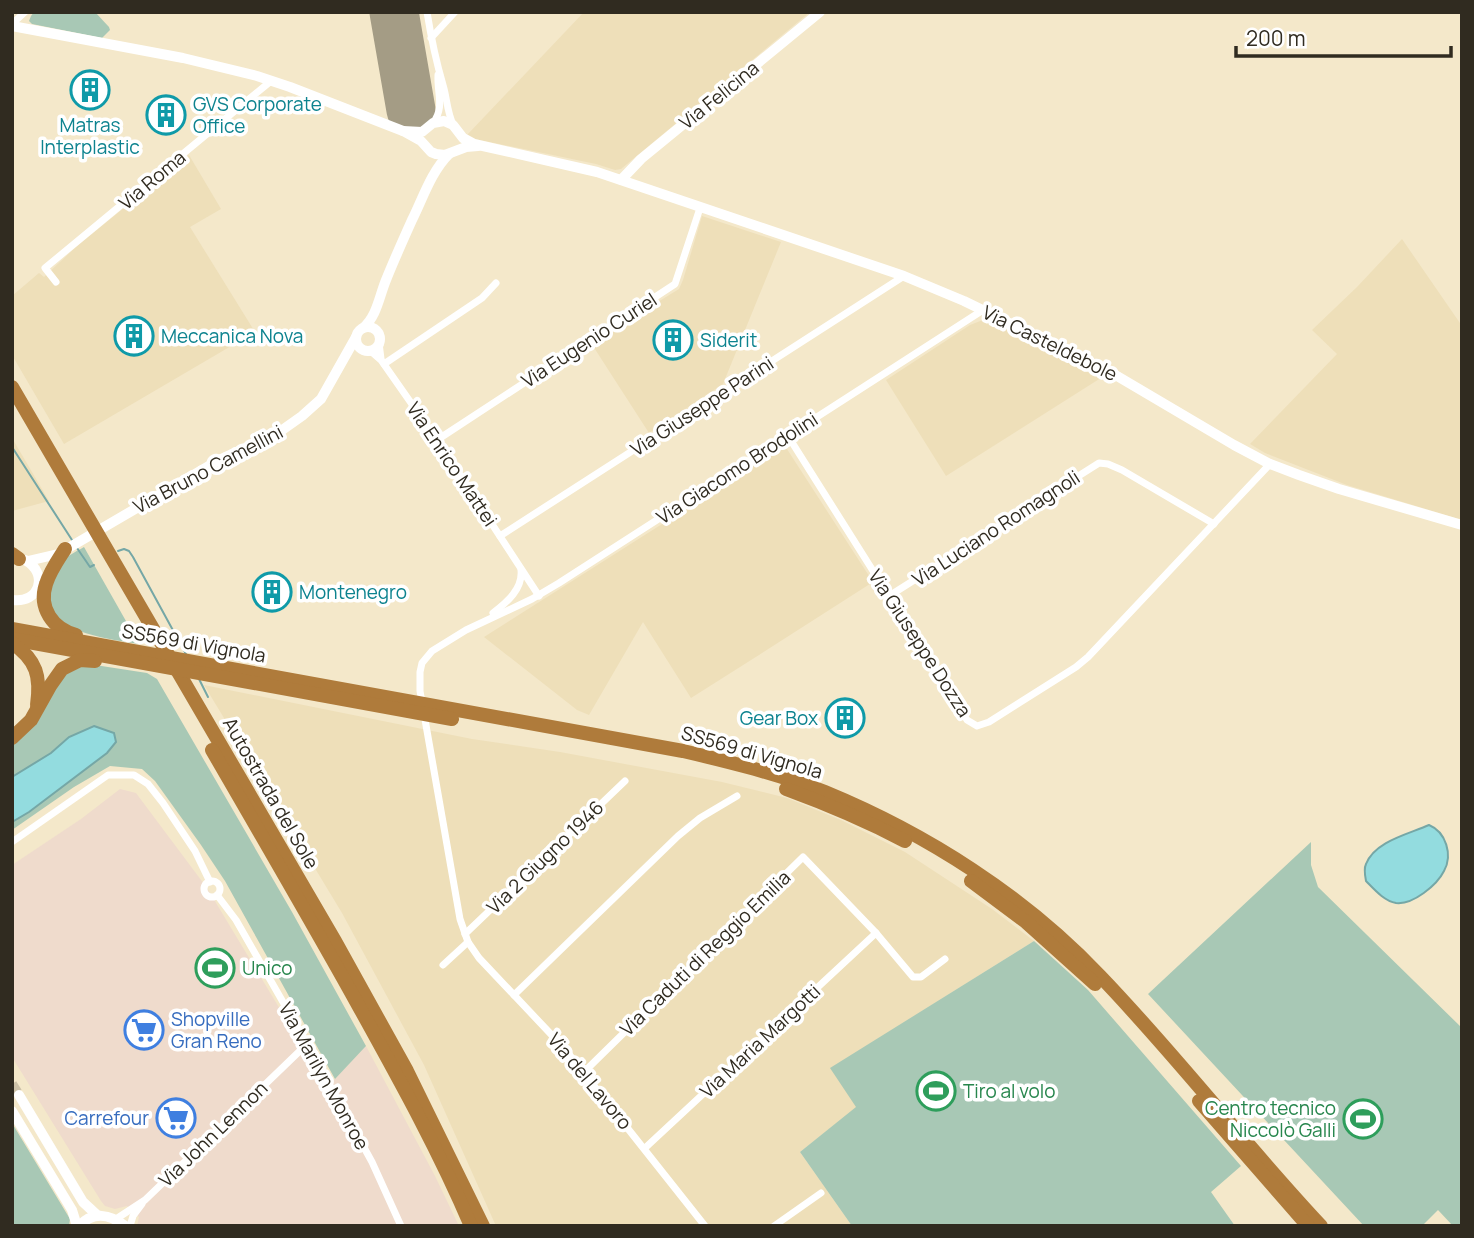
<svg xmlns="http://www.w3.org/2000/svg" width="1474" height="1238" viewBox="0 0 1474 1238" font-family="Manrope,sans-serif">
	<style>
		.commercial { fill: #efdbcc }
		.built { fill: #eedfb9 }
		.green { fill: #a8c8b5 }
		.water { fill: #93dcdf; stroke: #75a7a6; stroke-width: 2 }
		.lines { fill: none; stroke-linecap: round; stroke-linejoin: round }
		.stream { stroke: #75a7a6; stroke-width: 2 }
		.runway { stroke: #a49c85; stroke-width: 49 }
		.secondary-tunnel { stroke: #cdc2a8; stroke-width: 10; stroke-dasharray: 10 5; stroke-linecap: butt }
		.street { stroke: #fff; stroke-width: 7 }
		.secondary { stroke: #fff; stroke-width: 10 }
		.highway { stroke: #af7b3b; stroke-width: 14 }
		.labels { text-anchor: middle; stroke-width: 7; stroke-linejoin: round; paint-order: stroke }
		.street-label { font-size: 19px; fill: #302b20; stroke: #fff }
		.culture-label { font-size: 19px; fill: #0d838f; stroke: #fff; text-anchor: start }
		.leisure-label { font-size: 19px; fill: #27864d; stroke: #fff; text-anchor: start }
		.shop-label { font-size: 19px; fill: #366cbe; stroke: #fff; text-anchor: start }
	</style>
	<rect width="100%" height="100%" fill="#f4e8ca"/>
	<polygon class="commercial" points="120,789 136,793 207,888 327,1087 366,1046 435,1176 459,1226 137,1226 139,1217 127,1206 115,1209 105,1206 101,1201 12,1057 12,865 81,819"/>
	<g class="built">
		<polygon points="584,12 810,12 621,169 615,170 596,164 470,138 467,135"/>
		<polygon points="189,155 221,209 190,227 255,332 64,444 12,355 12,296 39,273 44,277 76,247"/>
		<polygon points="702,216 781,242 723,384 649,433 591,343 679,289 683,280"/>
		<polygon points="1402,239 1462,326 1462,520 1347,485 1265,453 1250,444 1337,354 1312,330 1357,287"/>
		<polygon points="983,320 996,323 1104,376 946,476 886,380 970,325"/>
		<polygon points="12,438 49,501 12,511"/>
		<polygon points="785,446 873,582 759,655 691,698 643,622 589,715 577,710 484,637"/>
		<polygon points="204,685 472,739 560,752 722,782 787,798 841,820 905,852 992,909 1034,941 831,1068 857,1107 800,1152 852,1226 496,1226 424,1065 342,913"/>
	</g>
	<g class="green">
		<polygon points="34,12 95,12 109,27 110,30 102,38 32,24 29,21 31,16"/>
		<path d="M84 547 139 644C116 640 51 633 49 603 48 598 50 592 51 587 55 561 63 559 84 547Z"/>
		<polygon points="79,665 95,665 147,673 157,679 292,912 366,1046 335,1079 225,881 201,845 155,781 142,769 110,766 74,787 12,830 12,744 68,670"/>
		<polygon points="1311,842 1311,865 1318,887 1462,1028 1462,1226 1453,1226 1438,1210 1422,1226 1364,1226 1148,994"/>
		<polygon points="1034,941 1088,990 1241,1166 1211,1192 1235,1226 852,1226 800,1152 856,1107 830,1068"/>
		<polygon points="12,1123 70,1219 69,1226 12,1226"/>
	</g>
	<g class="water">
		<polygon points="94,726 114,733 116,742 107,753 29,812 12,822 12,777 51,753 69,737"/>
		<path d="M1429 825C1446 832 1453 855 1444 871 1437 885 1413 905 1396 903 1384 901 1374 889 1366 881 1365 876 1364 868 1366 864 1375 841 1409 834 1429 825Z"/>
	</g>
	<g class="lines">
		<g class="stream">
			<polyline points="12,447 72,540"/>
			<polyline points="77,548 90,567 94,565"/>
			<polyline points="118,551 124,549 129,551 133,557 187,656"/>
			<polyline points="199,679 208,697"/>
		</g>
		<polyline class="runway" points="394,12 411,110"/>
		<polyline class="secondary-tunnel" points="12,1084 19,1095"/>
		<g class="street">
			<path d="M427 12C431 37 436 61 443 85 447 98 447 112 453 124"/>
			<polyline points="12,24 25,12"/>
			<polyline points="431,38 455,12"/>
			<path d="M433 123C445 107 437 94 438 75"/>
			<polyline points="56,282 45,268 271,81"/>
			<polyline points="379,343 381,359"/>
			<polyline points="367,351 373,353 381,360 437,440 539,596"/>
			<polyline points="384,364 482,298 496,283"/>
			<polyline points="788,436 967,720 977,726 989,722 1076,667 1088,657 1270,464"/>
			<polyline points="437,440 675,284 700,208"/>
			<polyline points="500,536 904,276"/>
			<polyline points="889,596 1099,463 1108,464 1122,470 1214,524"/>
			<path d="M493 613C507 602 523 589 521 570"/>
			<polyline points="12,842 108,775 134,775 148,784 163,803 195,851 210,882"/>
			<circle cx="212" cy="889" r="8"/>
			<polyline points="217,895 236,920 307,1044 372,1162 401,1226"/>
			<polyline points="465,934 625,781"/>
			<polyline points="443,965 468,942"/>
			<polyline points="514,995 678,836 700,818 737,796"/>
			<polyline points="584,1072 803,857 876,933 913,977 921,977 945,959"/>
			<polyline points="645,1148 876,933"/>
			<polyline points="116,1219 145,1200 307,1044"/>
			<polyline points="130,1226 133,1216 142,1204"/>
			<polyline points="705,1226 564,1048 479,958 468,942 460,919 420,691 420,672 422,663 432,651 466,630 532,599 559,583 983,310"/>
			<polyline points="774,1226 821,1193"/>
		</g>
		<g class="secondary">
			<polyline points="12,26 183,58 257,76 290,87 403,131 421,141 431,152 436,154 445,155 466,147 478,146"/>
			<polyline points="403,131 422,132 433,123 444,121 453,125 463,138 474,144 597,172 904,276 964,301 1112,373 1234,445 1270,464 1299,475 1339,489 1462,525"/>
			<polyline points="621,180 641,159 820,12"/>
			<circle cx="368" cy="339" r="12"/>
			<path d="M363 328C377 316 379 297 386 280 394 260 403 240 412 220 423 198 431 172 449 154"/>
			<polyline points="28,561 58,554 219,460 278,433 302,416 321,399 356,337"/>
			<path d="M12 600C40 604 49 573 25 560"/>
			<polyline points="19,1095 83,1202 97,1215"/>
			<polyline points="12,1111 72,1210 77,1226"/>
			<path d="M79 1226C93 1211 110 1214 125 1226"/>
		</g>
		<g class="highway">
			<polyline points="12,387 335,941 407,1071 483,1226"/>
			<path d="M65 549C58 560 50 571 46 584 38 608 53 629 76 635"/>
			<polyline points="12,554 19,559"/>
			<path d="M12 629 683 751C730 762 779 774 825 792 927 834 1024 896 1100 976 1177 1056 1245 1145 1321 1226"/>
			<polyline points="12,639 452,719"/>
			<path d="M12 643C37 660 41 677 37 705"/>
			<polyline points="12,738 31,720 50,686 62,669 80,660 95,661"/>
			<path d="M212 750C259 831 306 912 352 994 394 1070 437 1146 471 1226"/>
			<path d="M786 789C827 804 867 821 905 841"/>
			<polyline points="971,881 1026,922 1095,984"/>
			<polyline points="1199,1101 1308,1226"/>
		</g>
	</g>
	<defs>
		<g id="building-ring" transform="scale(2.0125)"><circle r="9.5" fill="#fff" stroke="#0f9aa8" stroke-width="1.5"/><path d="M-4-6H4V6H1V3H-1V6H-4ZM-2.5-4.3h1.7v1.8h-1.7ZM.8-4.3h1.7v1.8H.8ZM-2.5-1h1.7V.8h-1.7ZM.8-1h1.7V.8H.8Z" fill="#0f9aa8"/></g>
		<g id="stadium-ring" transform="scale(2.0125)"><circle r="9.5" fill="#fff" stroke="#2e9e5b" stroke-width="1.5"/><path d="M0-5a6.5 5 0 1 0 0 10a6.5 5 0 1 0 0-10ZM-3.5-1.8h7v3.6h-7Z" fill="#2e9e5b"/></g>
		<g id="supermarket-ring" transform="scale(2.0125)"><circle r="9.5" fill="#fff" stroke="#3f7fe0" stroke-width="1.5"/><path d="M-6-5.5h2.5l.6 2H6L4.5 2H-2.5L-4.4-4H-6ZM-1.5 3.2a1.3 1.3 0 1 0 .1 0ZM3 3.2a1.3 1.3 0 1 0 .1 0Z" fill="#3f7fe0"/></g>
	</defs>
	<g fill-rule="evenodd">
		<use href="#building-ring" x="90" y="90"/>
		<use href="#building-ring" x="166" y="115"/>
		<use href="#building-ring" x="134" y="336"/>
		<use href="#building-ring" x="673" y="340"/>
		<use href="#building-ring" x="272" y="592"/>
		<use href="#building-ring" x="845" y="718"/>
		<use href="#stadium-ring" x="215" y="968"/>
		<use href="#supermarket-ring" x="144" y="1030"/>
		<use href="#stadium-ring" x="936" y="1091"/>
		<use href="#supermarket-ring" x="176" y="1118"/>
		<use href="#stadium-ring" x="1363" y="1119"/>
	</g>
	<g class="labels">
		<g class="street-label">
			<text transform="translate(719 95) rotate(-39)" y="7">Via Felicina</text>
			<text transform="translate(152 180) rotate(-40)" y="7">Via Roma</text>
			<text transform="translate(589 340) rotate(-33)" y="7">Via Eugenio Curiel</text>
			<text transform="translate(1050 343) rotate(26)" y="7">Via Casteldebole</text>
			<text transform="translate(702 406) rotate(-33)" y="7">Via Giuseppe Parini</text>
			<text transform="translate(452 464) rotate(56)" y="7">Via Enrico Mattei</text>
			<text transform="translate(737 468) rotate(-33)" y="7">Via Giacomo Brodolini</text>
			<text transform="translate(208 469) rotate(-28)" y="7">Via Bruno Camellini</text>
			<text transform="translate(996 528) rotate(-33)" y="7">Via Luciano Romagnoli</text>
			<text transform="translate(194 643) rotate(10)" y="7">SS569 di Vignola</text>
			<text transform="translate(920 643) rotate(57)" y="7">Via Giuseppe Dozza</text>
			<text transform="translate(752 752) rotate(16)" y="7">SS569 di Vignola</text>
			<text transform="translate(271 793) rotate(60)" y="7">Autostrada del Sole</text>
			<text transform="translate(545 857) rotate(-44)" y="7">Via 2 Giugno 1946</text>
			<text transform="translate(705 953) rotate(-44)" y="7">Via Caduti di Reggio Emilia</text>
			<text transform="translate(760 1041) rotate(-43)" y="7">Via Maria Margotti</text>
			<text transform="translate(324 1076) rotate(61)" y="7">Via Marilyn Monroe</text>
			<text transform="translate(590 1081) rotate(50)" y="7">Via del Lavoro</text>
			<text transform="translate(213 1134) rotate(-44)" y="7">Via John Lennon</text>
		</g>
		<g class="culture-label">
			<text x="193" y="111">GVS Corporate<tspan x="193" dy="22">Office</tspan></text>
			<text x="90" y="132" text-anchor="middle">Matras<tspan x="90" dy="22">Interplastic</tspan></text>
			<text x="161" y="343">Meccanica Nova</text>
			<text x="700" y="347">Siderit</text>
			<text x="299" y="599">Montenegro</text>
			<text x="818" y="725" text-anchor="end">Gear Box</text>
		</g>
		<g class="leisure-label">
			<text x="242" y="975">Unico</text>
			<text x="963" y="1098">Tiro al volo</text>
			<text x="1336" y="1115" text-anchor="end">Centro tecnico<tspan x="1336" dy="22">Niccolò Galli</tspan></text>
		</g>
		<g class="shop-label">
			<text x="171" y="1026">Shopville<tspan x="171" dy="22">Gran Reno</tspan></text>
			<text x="149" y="1125" text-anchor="end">Carrefour</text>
		</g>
	</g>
	<rect width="1474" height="1238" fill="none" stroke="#302b20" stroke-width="28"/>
	<path d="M1236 46v10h215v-10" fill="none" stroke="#302b20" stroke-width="3.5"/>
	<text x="1246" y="46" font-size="21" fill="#302b20" stroke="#ffffff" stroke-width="5" paint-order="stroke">200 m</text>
</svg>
